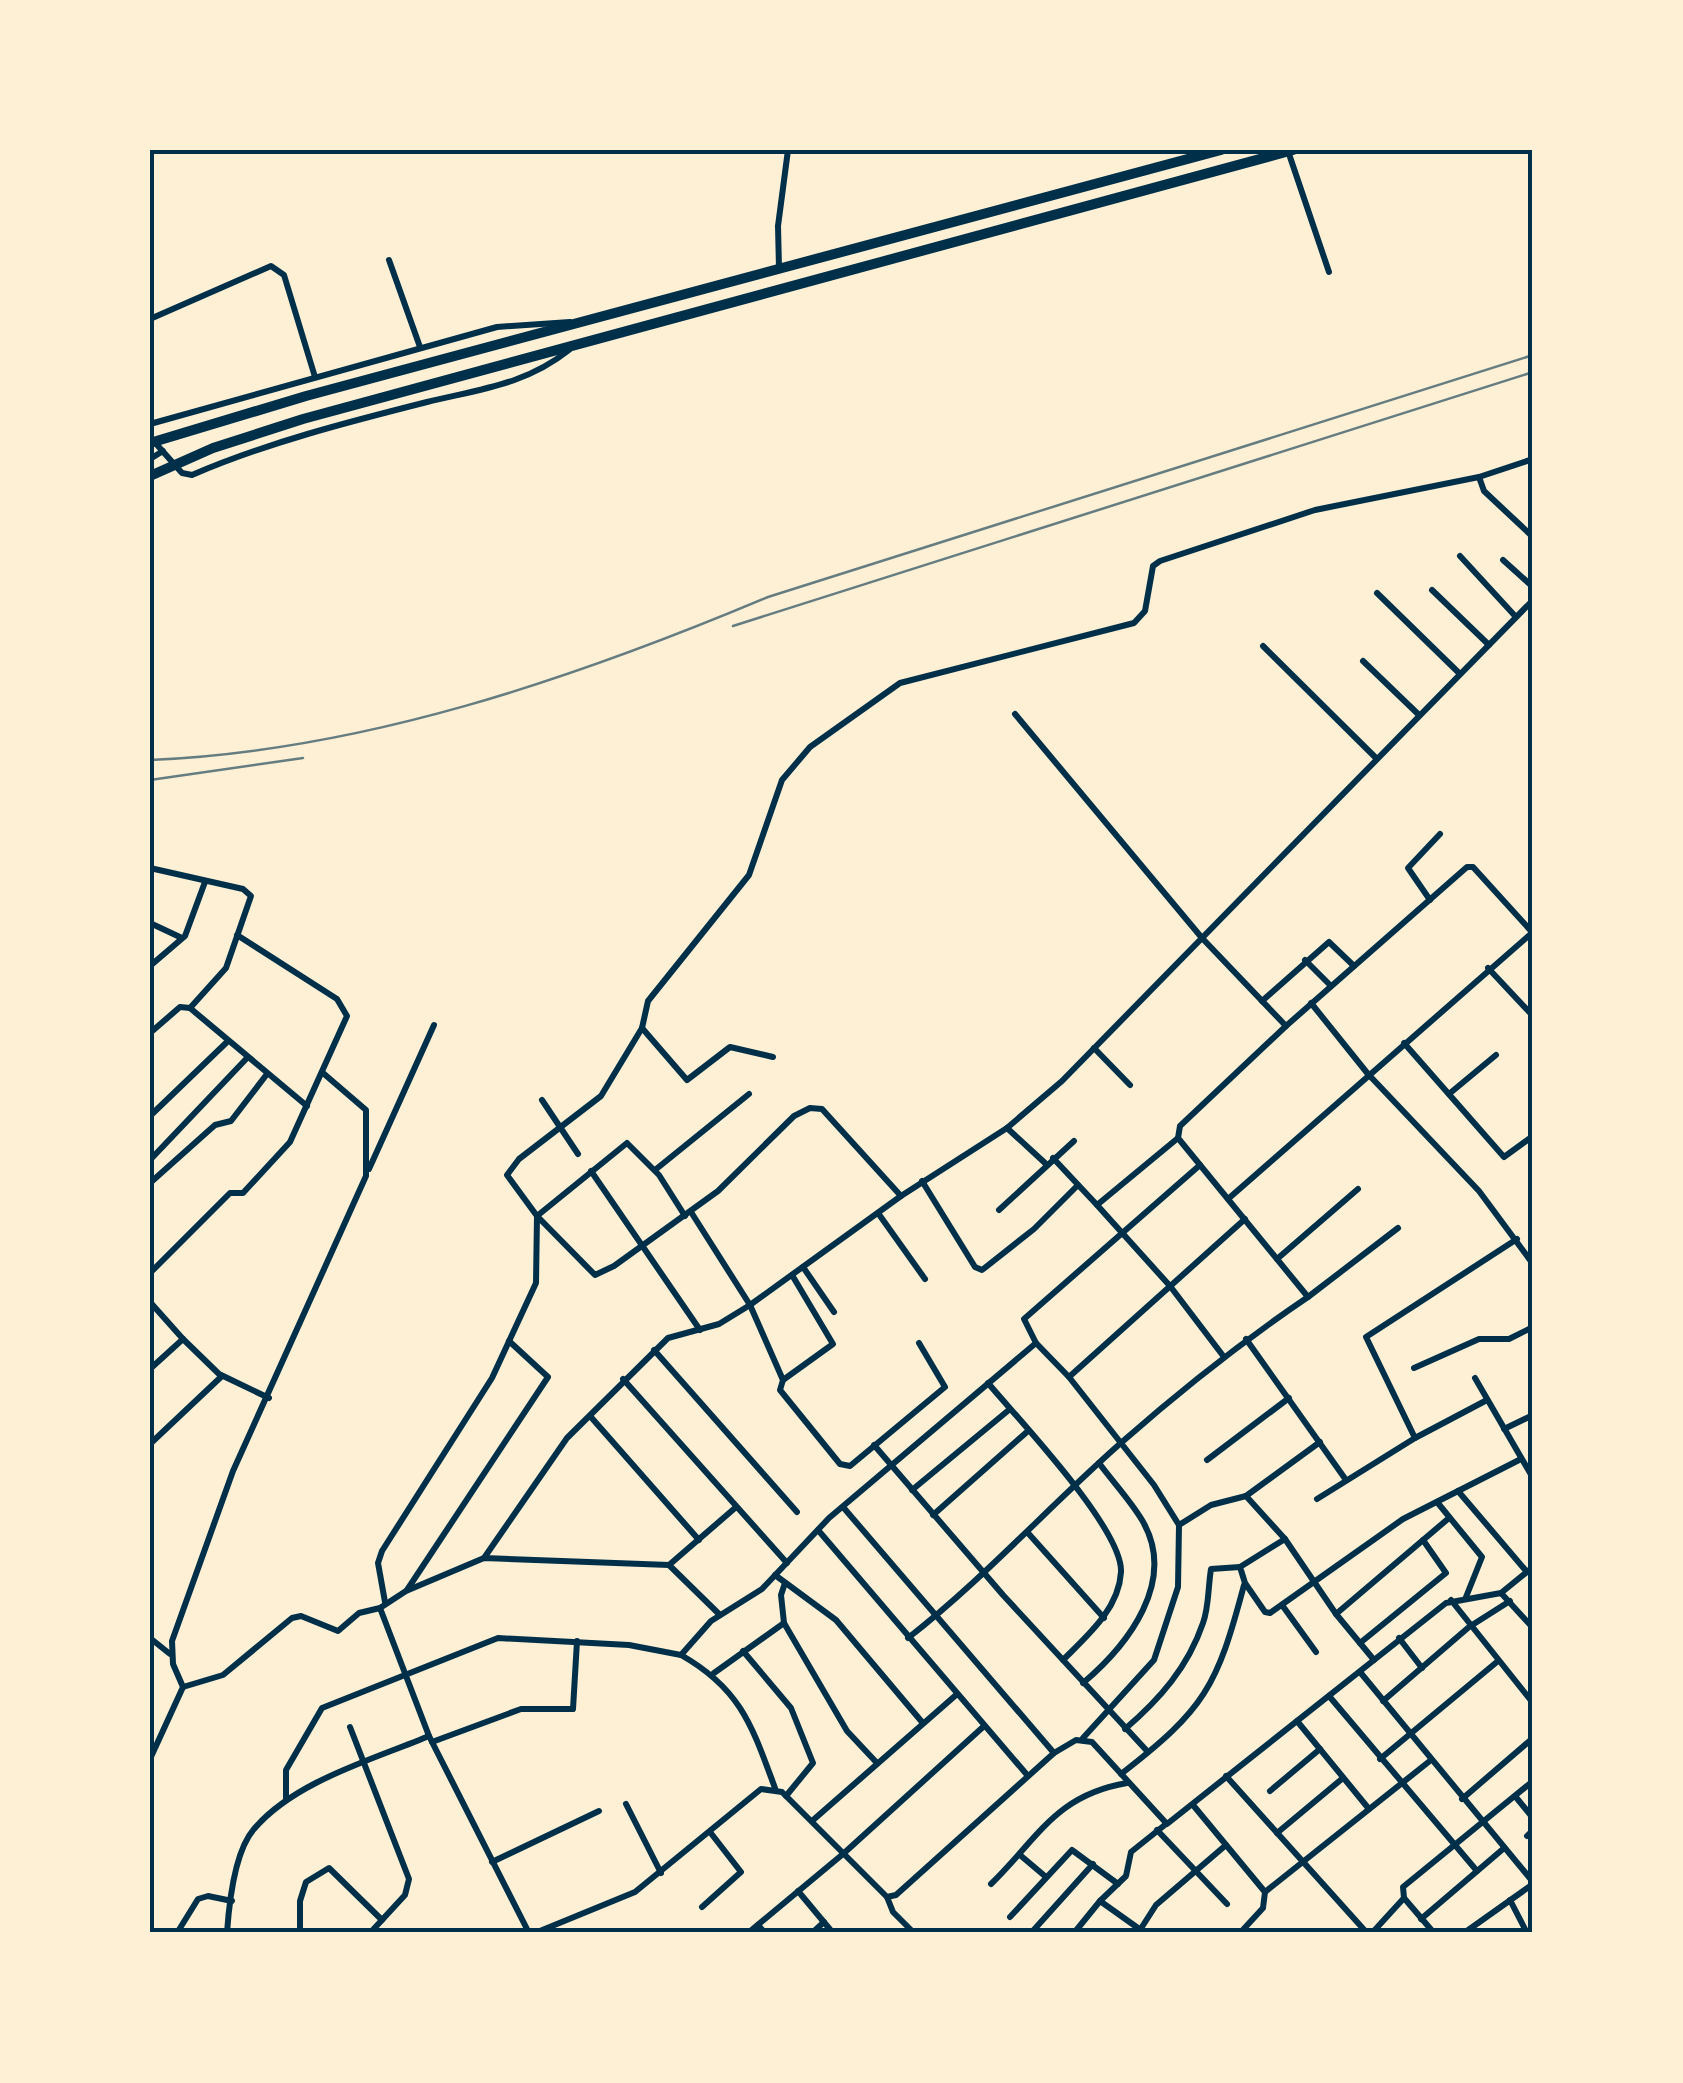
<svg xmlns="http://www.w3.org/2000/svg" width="1683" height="2083" viewBox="0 0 1683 2083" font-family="'Nunito Sans',sans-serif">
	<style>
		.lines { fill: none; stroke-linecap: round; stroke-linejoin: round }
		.minor { stroke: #003049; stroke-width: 6 }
		.trunk { stroke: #003049; stroke-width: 10 }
		.rail { stroke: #657d81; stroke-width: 2.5 }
		.neatline { fill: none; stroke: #003049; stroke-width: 4 }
	</style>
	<rect width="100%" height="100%" fill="#fdf0d5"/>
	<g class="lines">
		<g class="minor">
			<polyline points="1288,151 1329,272"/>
			<polyline points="389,260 420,347"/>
			<polyline points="779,268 778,226 788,150"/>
			<polyline points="150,319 271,266 284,275 315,377"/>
			<polyline points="150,424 497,327 570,322"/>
			<path d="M150 437 182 473 192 475C266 443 348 422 427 402 480 389 525 385 569 350"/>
			<polyline points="150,459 163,451"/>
			<polyline points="1479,477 1484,491 1533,537"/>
			<polyline points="1460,556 1516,617"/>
			<polyline points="1503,560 1533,587"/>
			<polyline points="1432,590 1489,645"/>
			<polyline points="1377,593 1459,673"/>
			<polyline points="1263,646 1376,758"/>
			<polyline points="1363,661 1418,714"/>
			<polyline points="1015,714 1202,938 1286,1026"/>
			<polyline points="150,868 243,889 251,896 226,968 190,1008"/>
			<polyline points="1430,900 1408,868 1440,834"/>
			<polyline points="150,923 182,938"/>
			<polyline points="1305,960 1331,986"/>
			<polyline points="150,966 185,936 205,882"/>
			<polyline points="1488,968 1533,1016"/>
			<polyline points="1262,1001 1329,942 1354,966"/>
			<polyline points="1311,1003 1368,1074 1479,1191 1533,1264"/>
			<polyline points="642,1028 601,1096 519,1159 507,1175 537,1216 595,1275 614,1266 718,1191 794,1116 810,1108 822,1109 901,1196"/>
			<polyline points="150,1033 180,1007 190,1008 307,1106"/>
			<polyline points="1404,1043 1504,1157 1533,1136"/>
			<polyline points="1094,1048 1130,1085"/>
			<polyline points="773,1057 730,1047 687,1080 642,1028 648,1001 749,875 782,780 810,747 900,683 1134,623 1145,611 1153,566 1160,561 1315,510 1479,477 1533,459"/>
			<polyline points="1449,1094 1496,1055"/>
			<polyline points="542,1100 578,1154"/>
			<polyline points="150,1116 227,1042"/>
			<polyline points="1007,1128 1045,1163"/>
			<polyline points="1178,1138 1097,1205 1170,1286 1224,1357"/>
			<polyline points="1053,1158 1097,1205"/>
			<polyline points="150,1160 247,1058"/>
			<polyline points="369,1169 434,1025"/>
			<polyline points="655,1170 749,1094"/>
			<polyline points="591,1171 700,1330"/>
			<polyline points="922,1181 975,1267 982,1270 1034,1229 1078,1185"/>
			<polyline points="150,1183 215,1125 231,1121 267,1074"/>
			<polyline points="1228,1199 1533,932"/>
			<polyline points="999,1210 1074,1141"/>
			<polyline points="691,1212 750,1305 783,1380 780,1390 840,1464 850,1466 945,1387 919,1343"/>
			<polyline points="878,1213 925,1279"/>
			<polyline points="1277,1259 1358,1189"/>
			<polyline points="803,1267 834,1312"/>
			<polyline points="150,1273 230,1193 243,1193 290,1142 347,1016 337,999 237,935"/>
			<polyline points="1308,1297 1398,1228"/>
			<polyline points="150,1302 183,1339 150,1369"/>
			<polyline points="183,1339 219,1374 269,1398"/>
			<polyline points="1246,1339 1346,1480"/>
			<polyline points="1036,1343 1069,1377"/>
			<polyline points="654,1350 797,1512"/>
			<polyline points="1414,1368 1479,1339 1509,1339 1533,1327"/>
			<polyline points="1475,1378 1533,1478"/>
			<polyline points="623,1379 787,1563"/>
			<polyline points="783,1380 833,1344 792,1275"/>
			<path d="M988 1383C1018 1419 1123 1529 1121 1572 1119 1609 1087 1636 1063 1660"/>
			<polyline points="590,1416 699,1540"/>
			<polyline points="1504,1429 1533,1415"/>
			<polyline points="1415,1438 1366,1337 1517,1239"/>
			<polyline points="150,1444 222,1376"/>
			<polyline points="874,1445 1003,1595 1148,1752"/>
			<polyline points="1207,1460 1289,1398"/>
			<polyline points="912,1490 1010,1409"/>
			<polyline points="1458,1491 1527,1572"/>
			<polyline points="1246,1496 1320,1442"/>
			<polyline points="1317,1499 1415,1438 1487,1400"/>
			<polyline points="1437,1502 1482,1557 1466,1597"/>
			<polyline points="843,1507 1054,1753"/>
			<polyline points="933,1515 1028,1431"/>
			<polyline points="1179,1525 1211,1505 1246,1496 1285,1539 1240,1567 1245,1583 1265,1612 1270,1613 1403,1519 1521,1459"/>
			<polyline points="818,1530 1028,1776"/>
			<polyline points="1028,1533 1104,1618"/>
			<polyline points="1285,1539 1336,1614 1374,1660"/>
			<polyline points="484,1558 567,1438 668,1338 719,1324 750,1305 901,1196 1007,1128 1062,1081 1533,600"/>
			<polyline points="669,1565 735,1508"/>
			<polyline points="775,1575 836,1620 922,1722"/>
			<polyline points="785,1583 781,1595 784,1623 847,1731 877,1763"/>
			<polyline points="407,1590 548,1377 509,1341"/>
			<polyline points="1501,1593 1533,1567"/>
			<polyline points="1451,1600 1533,1703"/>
			<polyline points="385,1602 378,1563 382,1551 492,1378 536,1283 537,1216 627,1143 659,1175 685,1216"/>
			<polyline points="1282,1605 1316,1652"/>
			<polyline points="1336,1614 1449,1518"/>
			<polyline points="150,1638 170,1654"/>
			<path d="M908 1638C985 1578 1049 1506 1122 1442 1181 1390 1243 1341 1308 1297L1178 1138 1180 1126 1286 1026 1467 867H1473L1532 932"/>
			<polyline points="1399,1638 1422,1668"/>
			<polyline points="1360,1643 1446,1573 1423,1540"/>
			<polyline points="743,1651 791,1708 813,1763 786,1796"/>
			<polyline points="1360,1672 1533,1882"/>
			<polyline points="714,1673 784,1623"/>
			<path d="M1083 1683C1128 1645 1178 1581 1142 1520 1130 1500 1113 1482 1099 1463"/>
			<polyline points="183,1687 223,1675 292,1618 301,1616 338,1631 359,1613 380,1608"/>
			<polyline points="1329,1696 1477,1871"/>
			<polyline points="1383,1701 1469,1627 1510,1601"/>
			<polyline points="1297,1721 1369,1809"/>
			<polyline points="350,1727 409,1879 405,1895 370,1933"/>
			<path d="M1125 1729C1160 1699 1188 1667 1203 1623 1209 1607 1208 1587 1211 1569L1240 1567"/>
			<polyline points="1083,1738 1154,1660 1178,1587 1179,1525 1154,1485 1069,1377 1245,1219"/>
			<polyline points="432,1742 521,1709 573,1709 577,1641"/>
			<polyline points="150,1759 183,1687 173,1664 172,1641 233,1471 366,1176 366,1110 323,1073"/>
			<polyline points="1380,1759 1498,1661"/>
			<path d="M1121 1774C1205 1709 1217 1687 1244 1585"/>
			<polyline points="1226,1776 1367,1933"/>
			<path d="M775 1788C752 1726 741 1689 681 1655L711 1621 762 1589 829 1518 1036 1343 1024 1319 1200 1165"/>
			<polyline points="1270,1791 1320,1749"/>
			<polyline points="1515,1796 1533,1818"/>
			<polyline points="1462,1799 1533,1738"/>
			<polyline points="286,1800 286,1770 322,1708 498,1638 629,1645 681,1655"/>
			<polyline points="626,1804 661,1873"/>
			<polyline points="1193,1805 1265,1892"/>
			<polyline points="812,1821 956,1695"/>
			<polyline points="1157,1830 1227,1904"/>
			<polyline points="1277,1833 1343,1778"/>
			<polyline points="1527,1836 1533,1830"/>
			<polyline points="1020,1855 1046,1877"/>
			<polyline points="492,1862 599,1811"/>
			<path d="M991 1884C1039 1837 1056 1795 1127 1783"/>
			<polyline points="798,1891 833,1933"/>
			<polyline points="887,1897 893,1912 914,1933"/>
			<polyline points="1510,1900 1527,1933"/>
			<polyline points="1100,1901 1126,1876 1131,1852 1166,1824"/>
			<polyline points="702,1907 741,1872 710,1832"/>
			<polyline points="1010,1917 1072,1850 1118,1884"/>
			<polyline points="1421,1919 1503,1849"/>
			<polyline points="758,1925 765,1933"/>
			<polyline points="1140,1930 1156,1905 1226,1845"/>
			<polyline points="177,1933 198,1899 208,1896 232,1901"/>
			<path d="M227 1933C229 1904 234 1852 254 1829 295 1781 372 1760 429 1736"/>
			<polyline points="300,1933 300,1901 306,1882 329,1868 382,1920"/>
			<polyline points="529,1933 429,1736 380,1608 406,1591 484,1558 669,1565 720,1615"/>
			<polyline points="535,1933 635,1892 761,1789 782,1792 887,1897 896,1895 1054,1753 1076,1740 1092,1742 1167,1824 1446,1603 1501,1593 1533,1628"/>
			<polyline points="554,1933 582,1933"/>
			<polyline points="748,1933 843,1854 983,1727"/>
			<polyline points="812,1933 824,1922"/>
			<polyline points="1031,1933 1093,1864"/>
			<polyline points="1074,1933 1100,1901 1145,1933"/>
			<polyline points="1240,1933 1263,1908 1265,1892 1431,1760"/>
			<polyline points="1372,1933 1404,1898"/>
			<polyline points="1434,1933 1404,1898 1403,1887 1533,1781"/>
			<polyline points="1464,1933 1533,1884"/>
		</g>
		<g class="trunk">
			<polyline points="150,443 306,396 1221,150"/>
			<polyline points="150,476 213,448 303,419 1293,150"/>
		</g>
		<g class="rail">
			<polyline points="733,626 1533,372"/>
			<path d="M150 760C362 751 573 679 768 597L1533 355"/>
			<polyline points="150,780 303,758"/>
		</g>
	</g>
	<rect width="1683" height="2083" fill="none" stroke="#fdf0d5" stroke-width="305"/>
	<rect x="152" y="152" width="1378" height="1778" class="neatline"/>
</svg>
